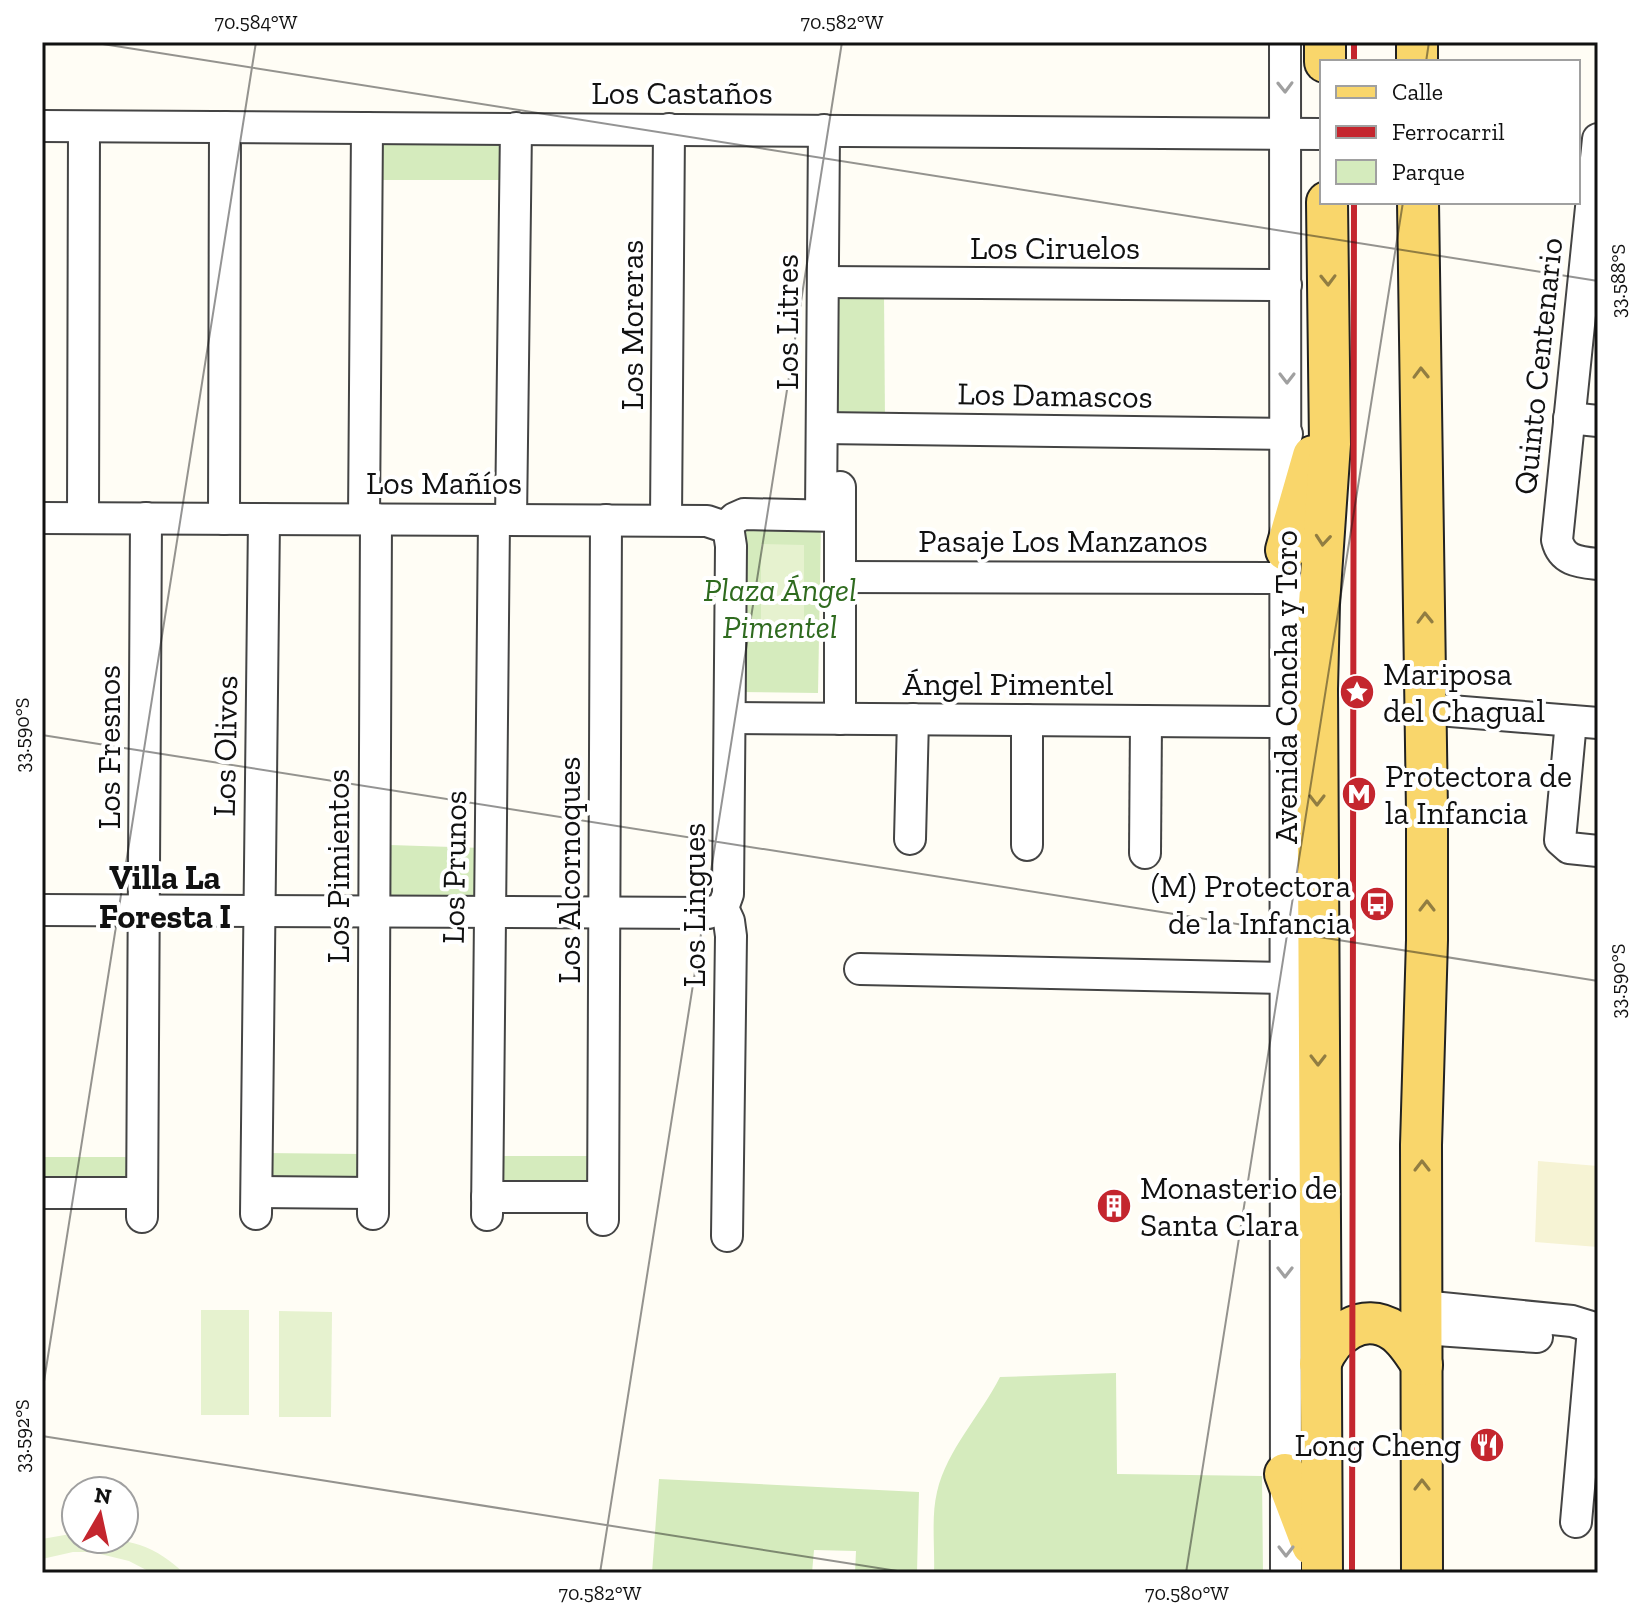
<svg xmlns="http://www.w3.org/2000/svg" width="1640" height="1615" viewBox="0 0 1640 1615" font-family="'Zilla Slab',serif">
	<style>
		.farmland { fill: #f6f3d4 }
		.green { fill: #d5ebbd }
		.pitch { fill: #e6f2cf }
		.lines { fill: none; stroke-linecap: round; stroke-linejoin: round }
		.minor-casing { stroke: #444; stroke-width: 34 }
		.major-casing { stroke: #222; stroke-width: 44 }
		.minor { stroke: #fff; stroke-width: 30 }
		.major { stroke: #f9d66b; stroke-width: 40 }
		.rail { stroke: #c4262e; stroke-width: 6 }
		.oneway { stroke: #a0a0a0 }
		.oneway2 { stroke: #917d42 }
		.ticks { fill: none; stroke: #111; stroke-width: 2; stroke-opacity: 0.45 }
		.labels { text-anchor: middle; stroke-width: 8; stroke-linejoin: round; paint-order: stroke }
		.street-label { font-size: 32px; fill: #111; stroke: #fff }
		.park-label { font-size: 32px; font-style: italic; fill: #2f6b1f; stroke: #fff }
		.poi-label { font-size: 32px; fill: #111; stroke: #fff; text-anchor: start }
		.neighbourhood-label { font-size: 34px; font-weight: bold; fill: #111; stroke: #fff }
		.neatline { fill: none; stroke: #111; stroke-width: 3 }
		.ticks-label { font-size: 20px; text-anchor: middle; fill: #111 }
	</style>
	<rect width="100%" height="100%" fill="#fffdf5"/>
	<polygon class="farmland" points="1538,1161 1598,1166 1598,1247 1535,1242"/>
	<g class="green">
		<polygon points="377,142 499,142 500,180 377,180"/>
		<polygon points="830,294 884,294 885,422 837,420"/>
		<polygon points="741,524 821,526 818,693 738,692"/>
		<polygon points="390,845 483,848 484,898 389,897"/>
		<polygon points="264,1153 363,1154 363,1185 264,1185"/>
		<rect x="497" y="1156" width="99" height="31"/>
		<rect x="42" y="1157" width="89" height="31"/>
		<path d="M1116 1373 1117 1474 1262 1476 1263 1573H934C935 1547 931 1517 937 1492 947 1449 981 1415 1000 1377Z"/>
		<polygon points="659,1479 919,1492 917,1573 855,1573 856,1551 814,1550 812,1573 652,1573"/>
	</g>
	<g class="pitch">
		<polygon points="761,544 804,545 804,624 761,624"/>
		<rect x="201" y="1310" width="48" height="105"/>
		<polygon points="279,1311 332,1312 331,1417 279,1417"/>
		<path d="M76 1533V1539C123 1539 147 1539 184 1573H152L129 1561 92 1552H73L42 1559V1539Z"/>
	</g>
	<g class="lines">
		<g class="minor-casing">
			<g id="minor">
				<polyline points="1285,42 1286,1573"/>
				<polyline points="42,126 1322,134"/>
				<path d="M1598 139 1557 540C1562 561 1579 562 1598 564"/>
				<polyline points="823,282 1286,285"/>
				<polyline points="1569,418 1598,421"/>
				<polyline points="822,428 1287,434"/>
				<polyline points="840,487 840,719"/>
				<polyline points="821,515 824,130"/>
				<polyline points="42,518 707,521 725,527"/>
				<polyline points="83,518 84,127"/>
				<polyline points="224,519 225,127"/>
				<polyline points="364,519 367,128"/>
				<polyline points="511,520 516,128"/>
				<polyline points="666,520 669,129"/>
				<polyline points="725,527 735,518 744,514 840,516"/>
				<polyline points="840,577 1286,578"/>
				<polyline points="1426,709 1598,723"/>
				<polyline points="730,718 1286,722"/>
				<polyline points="1571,721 1560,840 1569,848 1598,851"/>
				<polyline points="910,839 913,719"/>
				<polyline points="1027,845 1027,720"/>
				<polyline points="1145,853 1146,721"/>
				<polyline points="723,908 728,894 731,546 729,533 725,527"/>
				<polyline points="723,908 729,921 731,936 727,1236"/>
				<polyline points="42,910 708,913 723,908"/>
				<polyline points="860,969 1285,978"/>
				<polyline points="257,1192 373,1193"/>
				<polyline points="42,1193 142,1193"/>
				<polyline points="487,1197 603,1197"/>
				<polyline points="256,1214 264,519"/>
				<polyline points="373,1214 376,519"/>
				<polyline points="487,1215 494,520"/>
				<polyline points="142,1217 146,518"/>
				<polyline points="603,1220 606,520"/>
				<polyline points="1422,1306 1572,1321 1598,1329"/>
				<polyline points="1422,1329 1537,1337"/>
				<polyline points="1576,1522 1593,1329"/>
			</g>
		</g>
		<g class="major-casing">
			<g id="major">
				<polyline points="1325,42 1325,62"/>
				<polyline points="1417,42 1417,62"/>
				<polyline points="1418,202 1427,812 1427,940 1421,1145 1422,1573"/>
				<polyline points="1286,550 1313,456"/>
				<path d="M1320 1364C1332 1335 1362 1310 1394 1331 1406 1339 1414 1353 1422 1365"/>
				<polyline points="1285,1474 1312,1545"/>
				<polyline points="1322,1573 1317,689 1319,604 1330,444 1327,202"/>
			</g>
		</g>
		<use href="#minor" class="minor"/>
		<use href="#major" class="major"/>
		<g class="rail">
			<polyline points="1354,42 1354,62"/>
			<polyline points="1352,1573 1354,202"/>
		</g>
	</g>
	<defs><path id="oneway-chevron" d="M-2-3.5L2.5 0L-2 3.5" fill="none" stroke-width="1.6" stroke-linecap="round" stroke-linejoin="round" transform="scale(2)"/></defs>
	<g class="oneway">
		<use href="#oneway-chevron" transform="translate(1285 87) rotate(89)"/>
		<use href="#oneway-chevron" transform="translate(1287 378) rotate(90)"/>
		<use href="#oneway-chevron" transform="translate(1285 1272) rotate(90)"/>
		<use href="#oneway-chevron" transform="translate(1286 1551) rotate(90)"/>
	</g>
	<g class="oneway2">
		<use href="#oneway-chevron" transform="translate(1328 280) rotate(89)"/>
		<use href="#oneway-chevron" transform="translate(1421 373) rotate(-91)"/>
		<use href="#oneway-chevron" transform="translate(1323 540) rotate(95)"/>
		<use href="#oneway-chevron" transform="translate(1425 618) rotate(-91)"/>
		<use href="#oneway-chevron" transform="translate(1317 800) rotate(90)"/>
		<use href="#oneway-chevron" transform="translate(1427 906) rotate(-90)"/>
		<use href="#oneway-chevron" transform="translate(1318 1060) rotate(90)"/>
		<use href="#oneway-chevron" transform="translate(1422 1166) rotate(-90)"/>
		<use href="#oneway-chevron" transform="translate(1422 1485) rotate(-90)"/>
	</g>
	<path class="ticks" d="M90 42 1598 281M1426 62 1429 42M42 735 1598 981M42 1394 256 42M42 1436 910 1573M600 1573 842 42M1186 1573 1403 202"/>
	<defs>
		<g id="sight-disc" transform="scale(1.8)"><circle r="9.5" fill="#c4262e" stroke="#fff"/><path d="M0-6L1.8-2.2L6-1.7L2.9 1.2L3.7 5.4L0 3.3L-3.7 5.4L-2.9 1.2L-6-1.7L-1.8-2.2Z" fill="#fff"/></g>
		<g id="metro-disc" transform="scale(1.8)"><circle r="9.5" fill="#c4262e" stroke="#fff"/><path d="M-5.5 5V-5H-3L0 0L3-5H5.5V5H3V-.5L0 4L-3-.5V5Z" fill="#fff"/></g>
		<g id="bus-disc" transform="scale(1.8)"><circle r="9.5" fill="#c4262e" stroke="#fff"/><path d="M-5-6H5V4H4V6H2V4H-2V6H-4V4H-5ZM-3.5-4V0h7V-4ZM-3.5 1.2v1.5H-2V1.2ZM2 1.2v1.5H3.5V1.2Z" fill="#fff"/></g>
		<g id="building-disc" transform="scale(1.8)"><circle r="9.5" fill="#c4262e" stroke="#fff"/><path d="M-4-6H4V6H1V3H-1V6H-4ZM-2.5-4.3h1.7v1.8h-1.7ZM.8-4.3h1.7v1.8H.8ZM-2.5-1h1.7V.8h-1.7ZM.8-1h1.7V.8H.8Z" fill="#fff"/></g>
		<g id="restaurant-disc" transform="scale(1.8)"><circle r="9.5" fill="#c4262e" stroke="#fff"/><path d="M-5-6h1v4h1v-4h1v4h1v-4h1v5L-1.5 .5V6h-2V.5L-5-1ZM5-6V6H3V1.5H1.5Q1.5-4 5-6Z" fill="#fff"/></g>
	</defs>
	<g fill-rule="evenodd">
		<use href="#sight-disc" x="1357" y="692"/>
		<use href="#metro-disc" x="1359" y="794"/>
		<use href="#bus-disc" x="1377" y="904"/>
		<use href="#building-disc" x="1114" y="1206"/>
		<use href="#restaurant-disc" x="1487" y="1445"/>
	</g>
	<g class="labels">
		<g class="street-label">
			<text x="682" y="104">Los Castaños</text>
			<text x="1055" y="259">Los Ciruelos</text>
			<text transform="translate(787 322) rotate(-90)" y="11">Los Litres</text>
			<text transform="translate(632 325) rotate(-90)" y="11">Los Moreras</text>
			<text transform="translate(1538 366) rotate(-84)" y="11">Quinto Centenario</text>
			<text transform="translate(1055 395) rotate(1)" y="11">Los Damascos</text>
			<text x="444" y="494">Los Mañíos</text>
			<text x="1063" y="552">Pasaje Los Manzanos</text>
			<text x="1008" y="695">Ángel Pimentel</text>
			<text transform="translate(1286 687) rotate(-90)" y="11">Avenida Concha y Toro</text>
			<text transform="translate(225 746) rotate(-89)" y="11">Los Olivos</text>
			<text transform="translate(109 747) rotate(-90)" y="11">Los Fresnos</text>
			<text transform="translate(338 866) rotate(-90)" y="11">Los Pimientos</text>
			<text transform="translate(454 867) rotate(-89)" y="11">Los Prunos</text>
			<text transform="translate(569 870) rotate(-90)" y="11">Los Alcornoques</text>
			<text transform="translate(694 905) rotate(-90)" y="11">Los Lingues</text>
		</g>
		<g class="park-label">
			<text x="780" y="601">Plaza Ángel<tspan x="780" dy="37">Pimentel</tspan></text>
		</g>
		<g class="poi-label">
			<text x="1383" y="685">Mariposa<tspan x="1383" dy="37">del Chagual</tspan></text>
			<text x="1385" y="787">Protectora de<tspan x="1385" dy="37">la Infancia</tspan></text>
			<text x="1351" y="897" text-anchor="end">(M) Protectora<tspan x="1351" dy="37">de la Infancia</tspan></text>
			<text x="1140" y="1199">Monasterio de<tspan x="1140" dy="37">Santa Clara</tspan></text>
			<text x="1461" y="1456" text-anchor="end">Long Cheng</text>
		</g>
		<g class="neighbourhood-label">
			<text x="165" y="889">Villa La<tspan x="165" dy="39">Foresta I</tspan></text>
		</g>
	</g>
	<rect width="1640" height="1615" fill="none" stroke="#ffffff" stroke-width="88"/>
	<rect x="1320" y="60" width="260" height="144" fill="#ffffff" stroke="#a0a0a0" stroke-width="2"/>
	<rect x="1336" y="86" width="40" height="12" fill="#f9d66b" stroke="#a0a0a0" stroke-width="2"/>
	<text x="1392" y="100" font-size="24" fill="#111111">Calle</text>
	<rect x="1336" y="126" width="40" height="12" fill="#c4262e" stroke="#a0a0a0" stroke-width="2"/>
	<text x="1392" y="140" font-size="24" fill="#111111">Ferrocarril</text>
	<rect x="1336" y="160" width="40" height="24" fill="#d5ebbd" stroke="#a0a0a0" stroke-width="2"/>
	<text x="1392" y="180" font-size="24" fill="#111111">Parque</text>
	<g transform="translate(100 1515) rotate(9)"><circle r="38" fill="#ffffff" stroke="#a0a0a0" stroke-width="2"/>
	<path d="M0-6L14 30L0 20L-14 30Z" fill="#c4262e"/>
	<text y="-12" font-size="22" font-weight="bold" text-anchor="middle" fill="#111111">N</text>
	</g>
	<rect x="44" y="44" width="1552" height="1527" class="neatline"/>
	<g class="ticks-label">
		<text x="256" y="29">70.584°W</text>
		<text x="842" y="29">70.582°W</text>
		<text transform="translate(1618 281) rotate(-90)" y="7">33.588°S</text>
		<text transform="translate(22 735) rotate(-90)" y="7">33.590°S</text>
		<text transform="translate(1618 981) rotate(-90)" y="7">33.590°S</text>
		<text transform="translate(22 1436) rotate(-90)" y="7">33.592°S</text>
		<text x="600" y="1600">70.582°W</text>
		<text x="1187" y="1600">70.580°W</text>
	</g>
</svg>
